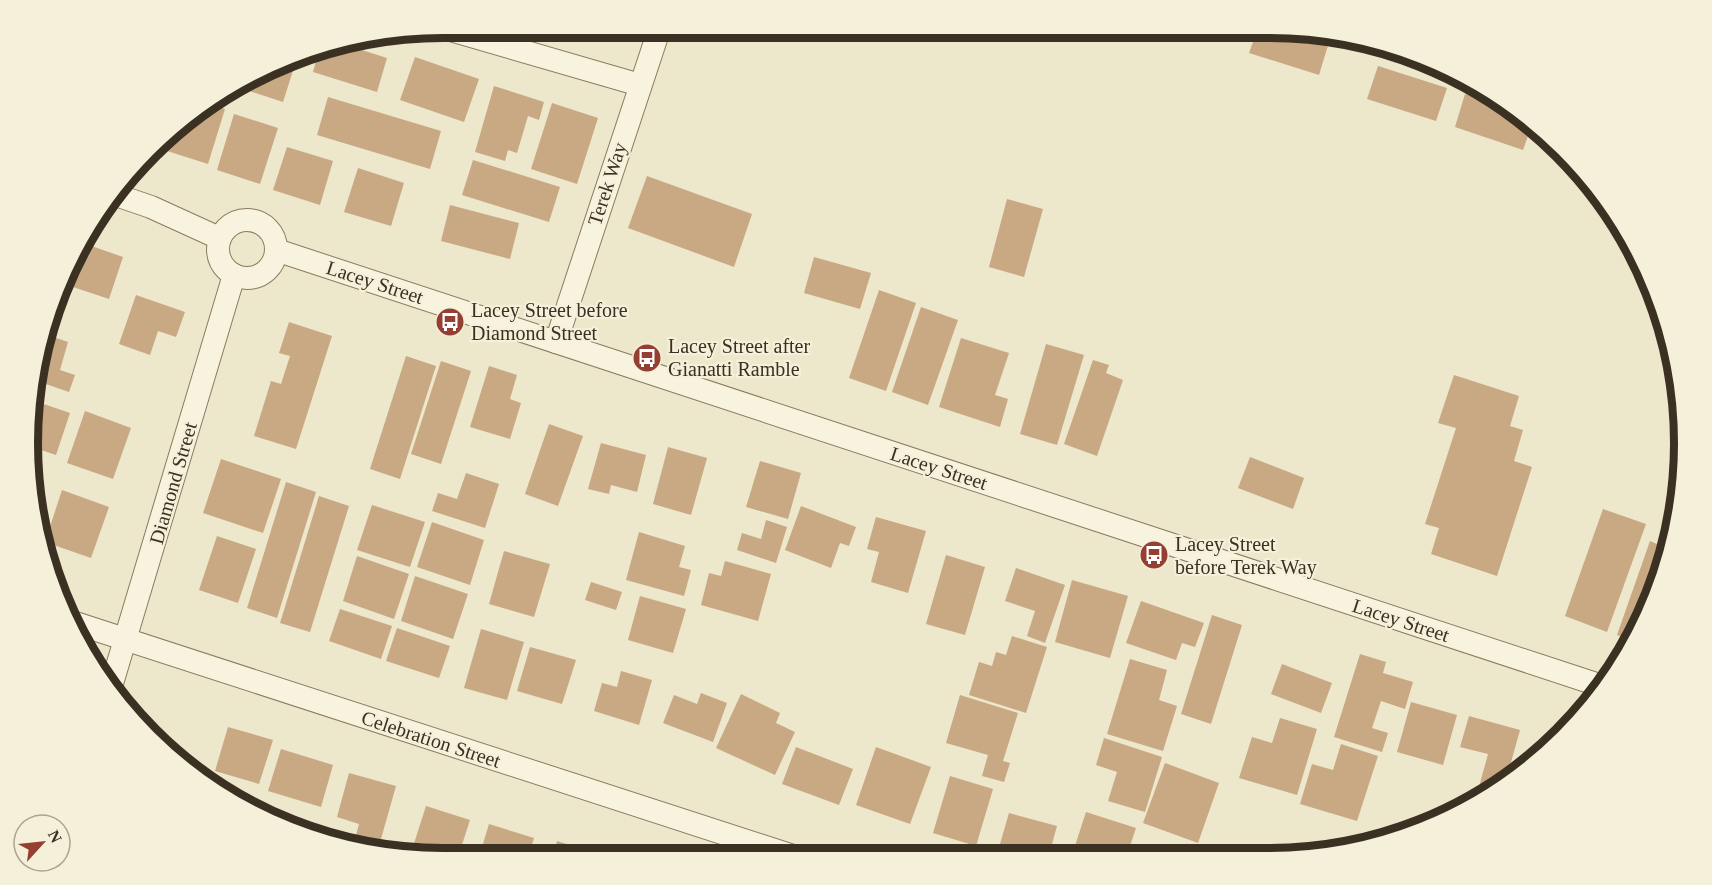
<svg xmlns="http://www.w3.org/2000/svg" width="1712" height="885" viewBox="0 0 1712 885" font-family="'Times New Roman',serif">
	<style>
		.building { fill: #c8a984 }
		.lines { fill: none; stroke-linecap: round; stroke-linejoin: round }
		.minor-casing { stroke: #897b60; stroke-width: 24 }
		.minor { stroke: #f8f3de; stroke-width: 22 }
		.labels { text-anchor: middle; stroke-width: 4.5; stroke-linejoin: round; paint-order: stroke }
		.street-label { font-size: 20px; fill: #3b3122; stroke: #f5f0da }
		.poi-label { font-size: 20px; fill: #3b3122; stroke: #f5f0da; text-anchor: start }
		.rim { fill: none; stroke: #3b3122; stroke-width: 8 }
	</style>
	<rect width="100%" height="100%" fill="#ede7cb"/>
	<g class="building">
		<polygon points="1258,28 1284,28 1329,42 1319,75 1249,53"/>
		<polygon points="343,44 387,58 377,92 313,72 320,47"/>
		<polygon points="1383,44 1451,69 1449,74 1380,52"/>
		<polygon points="298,55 283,102 240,88 241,86"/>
		<polygon points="415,57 479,79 464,122 400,100"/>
		<polygon points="1378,66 1447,88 1436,121 1367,99"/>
		<polygon points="494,86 544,102 539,120 528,116 517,153 508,150 505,161 475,152"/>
		<polygon points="1465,94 1521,112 1533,122 1523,150 1455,127"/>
		<polygon points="328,97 441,131 430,169 317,135"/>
		<polygon points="208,103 225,109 208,164 164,150 169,134 189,113"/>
		<polygon points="552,103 598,118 577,184 531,169"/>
		<polygon points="234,114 278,128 260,184 217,170"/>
		<polygon points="287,147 333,161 320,205 273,190"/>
		<polygon points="473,160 560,187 549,222 462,195"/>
		<polygon points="358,168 404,183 391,226 344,212"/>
		<polygon points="647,176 752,214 734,267 628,228"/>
		<polygon points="1007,199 1043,209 1024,277 989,267"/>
		<polygon points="450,205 519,223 510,259 441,241"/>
		<polygon points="83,243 123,257 109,299 64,284"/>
		<polygon points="814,257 871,273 860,309 804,293"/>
		<polygon points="879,290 916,303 886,391 849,378"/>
		<polygon points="136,295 185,312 176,337 158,331 150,355 119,344"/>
		<polygon points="921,307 958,320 928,405 892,392"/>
		<polygon points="289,322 332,336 296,449 254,436 271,381 281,384 290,356 279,353"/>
		<polygon points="42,333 68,342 60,370 75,375 69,392 37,381"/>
		<polygon points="961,338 1009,353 995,395 1008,399 1000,427 939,407"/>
		<polygon points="1046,344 1084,355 1057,445 1020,434"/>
		<polygon points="406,356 436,366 400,479 370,469"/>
		<polygon points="1093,360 1109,365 1106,373 1123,380 1097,456 1064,444"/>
		<polygon points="441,361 471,371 441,464 411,454"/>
		<polygon points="489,366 517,375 510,399 521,403 510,439 470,427"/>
		<polygon points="1454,375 1519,396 1510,426 1523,430 1514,461 1532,467 1497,576 1431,554 1439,528 1425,524 1456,428 1438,423"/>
		<polygon points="35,401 70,413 56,455 38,449 30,473 28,470"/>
		<polygon points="85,411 131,428 113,479 67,463"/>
		<polygon points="549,424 583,436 558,506 525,494"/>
		<polygon points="601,443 646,455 637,492 611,485 609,494 588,489"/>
		<polygon points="668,447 707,458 691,515 653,504"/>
		<polygon points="1250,457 1304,478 1293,509 1238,488"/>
		<polygon points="221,459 281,479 263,533 203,513"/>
		<polygon points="760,461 801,473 788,519 746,507"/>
		<polygon points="466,473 499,484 485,528 432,511 438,493 457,499"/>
		<polygon points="286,482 316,492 277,618 247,608"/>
		<polygon points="32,488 43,492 37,509"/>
		<polygon points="62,490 109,507 91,558 45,542"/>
		<polygon points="319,496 349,506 310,632 280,623"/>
		<polygon points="372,505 425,522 410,567 357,550"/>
		<polygon points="801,506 856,527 849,546 840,543 831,568 785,550"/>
		<polygon points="1603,509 1646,524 1607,632 1565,616"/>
		<polygon points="876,517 926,531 908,593 871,582 879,552 867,549"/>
		<polygon points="766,520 787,527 776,563 737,550 742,533 761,539"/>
		<polygon points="432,522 484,540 470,585 417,567"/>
		<polygon points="639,532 685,546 679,567 691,570 684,596 626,580"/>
		<polygon points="217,536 256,549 238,603 199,590"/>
		<polygon points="1650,541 1671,550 1642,627 1633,641 1617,635"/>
		<polygon points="504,551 550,564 534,617 489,604"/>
		<polygon points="946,555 985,567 965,635 926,624"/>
		<polygon points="357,556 409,574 394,619 343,601"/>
		<polygon points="725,561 771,574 758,621 701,605 709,573 721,576"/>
		<polygon points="1016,568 1065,585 1045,643 1027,636 1035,611 1005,601"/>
		<polygon points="415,576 468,594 453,639 401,621"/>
		<polygon points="1072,580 1128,596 1110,658 1055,642"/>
		<polygon points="591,582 622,592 616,610 585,600"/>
		<polygon points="640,596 686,609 673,653 628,640"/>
		<polygon points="1141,601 1204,623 1195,647 1182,643 1176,660 1126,643"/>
		<polygon points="340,609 392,626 381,659 329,641"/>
		<polygon points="1212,615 1242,625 1211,724 1181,714"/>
		<polygon points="397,628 450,646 439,678 386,661"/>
		<polygon points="481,629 524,642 507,700 464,688"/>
		<polygon points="1012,636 1047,647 1026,713 969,695 979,662 992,666 996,652 1006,655"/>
		<polygon points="530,647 576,660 562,704 517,691"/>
		<polygon points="1360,654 1386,662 1383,673 1413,682 1405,709 1381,701 1372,728 1388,733 1382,752 1334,737"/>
		<polygon points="1130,659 1167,670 1159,700 1177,706 1163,751 1107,734"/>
		<polygon points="1282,664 1332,683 1321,713 1271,694"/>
		<polygon points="621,671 652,680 639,725 594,711 602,683 617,687"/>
		<polygon points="701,693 727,703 713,742 663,723 674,695 697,704"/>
		<polygon points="741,694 780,713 776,723 795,732 775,775 716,748"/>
		<polygon points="960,695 1018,713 1003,761 1010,763 1004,782 982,776 988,755 946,743"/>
		<polygon points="1411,702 1457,715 1443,765 1397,752"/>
		<polygon points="1469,716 1520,730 1505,784 1494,791 1479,787 1488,754 1460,747"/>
		<polygon points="1280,718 1317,729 1297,795 1239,778 1252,737 1272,743"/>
		<polygon points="228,727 273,740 259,784 215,771"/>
		<polygon points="1546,737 1554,741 1537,756"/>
		<polygon points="1104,738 1162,757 1145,812 1108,801 1117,772 1096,765"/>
		<polygon points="1341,744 1378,756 1357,821 1300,804 1312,764 1333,770"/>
		<polygon points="796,747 853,769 839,805 782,784"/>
		<polygon points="876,747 931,767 910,824 856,805"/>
		<polygon points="281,749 333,765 321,807 268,791"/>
		<polygon points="1165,763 1219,783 1198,843 1143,823"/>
		<polygon points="349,773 396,786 379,846 355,839 359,824 337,817"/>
		<polygon points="950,776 993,789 976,846 933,833"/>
		<polygon points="426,806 470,820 458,857 410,856"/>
		<polygon points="1086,812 1136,828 1127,855 1072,855"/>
		<polygon points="1009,813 1057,826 1049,855 1039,855 1000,844"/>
		<polygon points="489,824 534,838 528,857 479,857"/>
		<polygon points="557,841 602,855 601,857 553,857"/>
	</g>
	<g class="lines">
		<g class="minor-casing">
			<g id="minor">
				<polyline points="440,27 640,85"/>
				<polyline points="113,194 151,207 219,238"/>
				<circle cx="247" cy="249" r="29"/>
				<polyline points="276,250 1602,686"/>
				<polyline points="556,342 660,27"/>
				<polyline points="69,621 793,856"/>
				<polyline points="110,690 234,275"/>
			</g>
		</g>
		<use href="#minor" class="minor"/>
	</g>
	<defs>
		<g id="bus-disc" transform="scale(1.5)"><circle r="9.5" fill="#953f33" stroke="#f5f0da"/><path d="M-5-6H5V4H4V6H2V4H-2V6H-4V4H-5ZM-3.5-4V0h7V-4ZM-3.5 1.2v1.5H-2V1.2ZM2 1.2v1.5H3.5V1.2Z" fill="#fff"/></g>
	</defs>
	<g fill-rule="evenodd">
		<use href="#bus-disc" x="450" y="322"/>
		<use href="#bus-disc" x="647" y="358"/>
		<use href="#bus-disc" x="1154" y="555"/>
	</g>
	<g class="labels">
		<g class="street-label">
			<text transform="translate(607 184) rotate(-72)" y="7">Terek Way</text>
			<text transform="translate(375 282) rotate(18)" y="7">Lacey Street</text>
			<text transform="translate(939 468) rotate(18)" y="7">Lacey Street</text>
			<text transform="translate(173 483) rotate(-74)" y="7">Diamond Street</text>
			<text transform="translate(1401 620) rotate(18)" y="7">Lacey Street</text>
			<text transform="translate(431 739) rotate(18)" y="7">Celebration Street</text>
		</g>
		<g class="poi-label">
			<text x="471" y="317">Lacey Street before<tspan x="471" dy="23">Diamond Street</tspan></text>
			<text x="668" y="353">Lacey Street after<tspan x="668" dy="23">Gianatti Ramble</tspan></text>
			<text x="1175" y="551">Lacey Street<tspan x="1175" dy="23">before Terek Way</tspan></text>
		</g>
	</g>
	<path d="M0 0H1712V885H0ZM443 38H1269A405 405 0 0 1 1674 443V443A405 405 0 0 1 1269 848H443A405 405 0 0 1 38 443V443A405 405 0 0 1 443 38Z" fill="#f5f0da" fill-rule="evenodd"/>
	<path class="rim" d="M443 38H1269A405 405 0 0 1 1674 443V443A405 405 0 0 1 1269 848H443A405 405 0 0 1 38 443V443A405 405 0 0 1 443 38Z"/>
	<g transform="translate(42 843) rotate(63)"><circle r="28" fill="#f5f0da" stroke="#aba490" stroke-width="1.5"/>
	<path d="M0-4.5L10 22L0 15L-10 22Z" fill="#953f33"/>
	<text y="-9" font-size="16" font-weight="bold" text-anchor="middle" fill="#3b3122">N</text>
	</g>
</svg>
